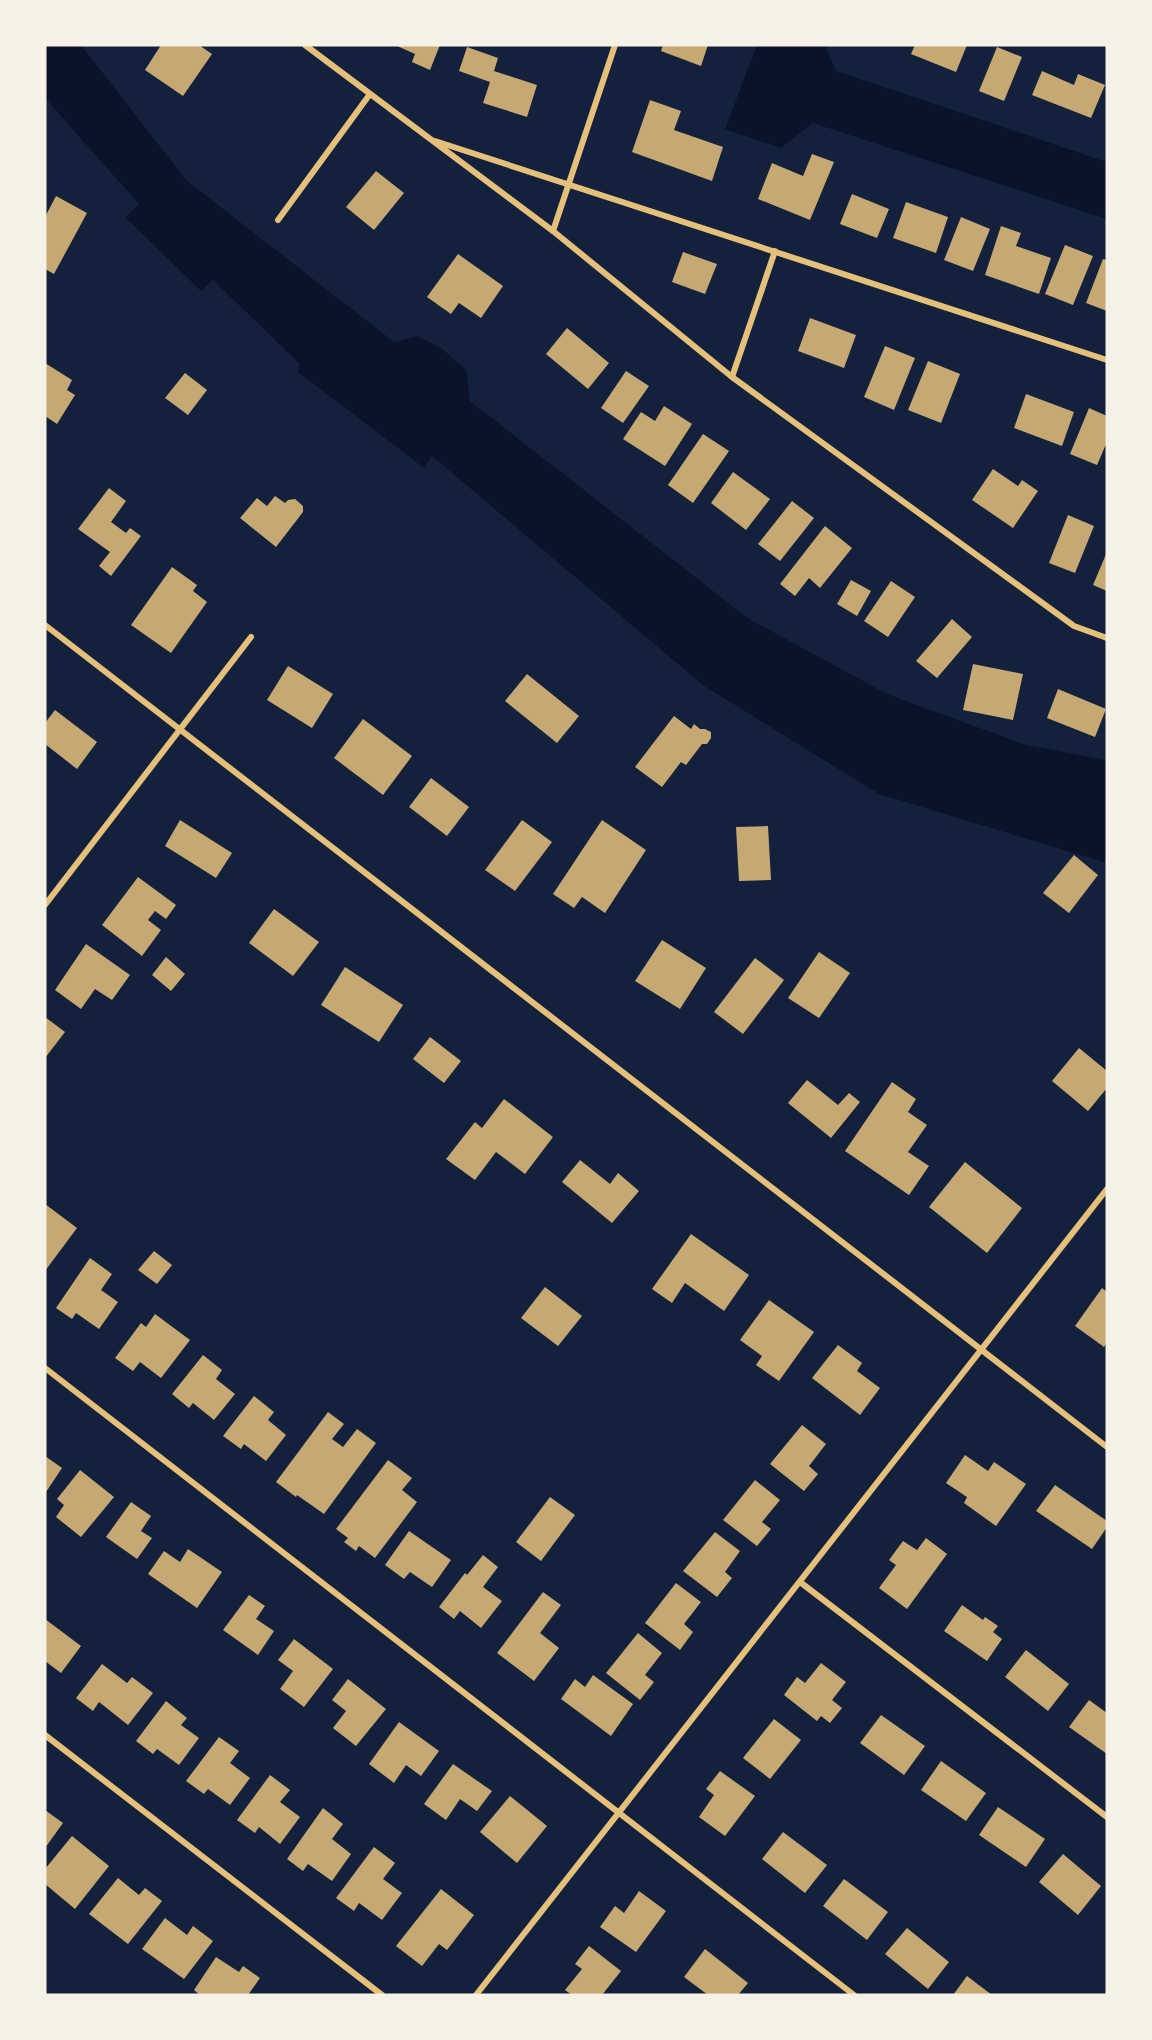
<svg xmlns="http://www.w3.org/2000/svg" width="1152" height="2040" viewBox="0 0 1152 2040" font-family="'PT Sans Narrow',sans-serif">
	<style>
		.water { fill: #0b132b }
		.building { fill: #c6a872 }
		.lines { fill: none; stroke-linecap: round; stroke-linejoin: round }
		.minor { stroke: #e5c07b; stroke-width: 6 }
	</style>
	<rect width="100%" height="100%" fill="#14213d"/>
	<g class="water">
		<polygon points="45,45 81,45 186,180 394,342 417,336 441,348 466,370 470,401 749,619 887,694 1026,745 1107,760 1107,863 879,794 704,686 432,456 424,468 298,372 299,363 213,280 201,291 125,217 139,204 45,98"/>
		<polygon points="757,45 825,45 836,71 1107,162 1107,219 813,123 781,148 725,129"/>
	</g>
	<g class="building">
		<polygon points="161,45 199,45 212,54 183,96 145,70"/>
		<polygon points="395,45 440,45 430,70 412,62 415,54"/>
		<polygon points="663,45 708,45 701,66 661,51"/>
		<polygon points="915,45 967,45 956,72 911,54"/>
		<polygon points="467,47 498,58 494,71 537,85 527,117 483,103 490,82 459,71"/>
		<polygon points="997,47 1022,57 1004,101 979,91"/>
		<polygon points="1042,71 1074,85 1078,74 1105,85 1091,118 1032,95"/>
		<polygon points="650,100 681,111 674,130 723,147 712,181 632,152"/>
		<polygon points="812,154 834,162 810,220 758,199 772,163 803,176"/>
		<polygon points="376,171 404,193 374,230 346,207"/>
		<polygon points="852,194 889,209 877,238 840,224"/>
		<polygon points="56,196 87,213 54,274 45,269 45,217"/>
		<polygon points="906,202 948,217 936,253 893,238"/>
		<polygon points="961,217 990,229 973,271 944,260"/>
		<polygon points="1001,226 1021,233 1016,246 1051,258 1039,294 985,275"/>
		<polygon points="1065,245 1093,256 1073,305 1045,294"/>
		<polygon points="683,252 717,264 705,294 672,282"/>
		<polygon points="458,254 503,286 481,318 459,303 451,314 427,297"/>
		<polygon points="1103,259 1107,260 1107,311 1086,303"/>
		<polygon points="810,318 856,335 844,368 798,351"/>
		<polygon points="567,328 609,363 588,389 546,354"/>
		<polygon points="885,346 915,358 894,410 864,397"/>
		<polygon points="928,361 960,374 941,423 908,410"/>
		<polygon points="45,363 72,380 67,390 75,395 57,424 45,416"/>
		<polygon points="626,371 649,386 623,423 601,408"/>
		<polygon points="185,373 207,390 188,415 165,398"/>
		<polygon points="1026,394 1074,412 1062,446 1014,428"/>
		<polygon points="664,406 692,424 665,466 623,439 641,412 655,421"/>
		<polygon points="1089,408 1107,416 1107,442 1097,465 1070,454"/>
		<polygon points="703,434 729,451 693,503 668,485"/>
		<polygon points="993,469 1018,486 1022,480 1038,491 1013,528 972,500"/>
		<polygon points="733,472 770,499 746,530 711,503"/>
		<polygon points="109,488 126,501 111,522 126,533 130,528 141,536 111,576 99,566 110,552 78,529"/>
		<polygon points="275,496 285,503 288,500 295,499 303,506 303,512 276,547 240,518 257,498 267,506"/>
		<polygon points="792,501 814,518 780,561 758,544"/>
		<polygon points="1068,515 1094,526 1075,573 1049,563"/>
		<polygon points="825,526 852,548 820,588 809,578 795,596 780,584"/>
		<polygon points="1107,552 1107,591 1093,585"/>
		<polygon points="172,567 197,585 193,591 207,602 171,653 131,625"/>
		<polygon points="851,580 871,591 857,616 837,604"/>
		<polygon points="891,581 915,597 888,637 864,621"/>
		<polygon points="952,619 972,637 937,678 916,661"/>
		<polygon points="973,664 1023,674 1013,720 963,710"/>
		<polygon points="288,666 333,694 312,728 267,700"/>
		<polygon points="527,674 579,716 557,743 505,701"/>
		<polygon points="1058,689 1106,709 1095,737 1047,718"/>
		<polygon points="55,710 97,742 77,769 45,744 45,723"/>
		<polygon points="674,716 691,729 694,724 700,729 705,729 711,732 711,738 707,744 702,744 686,765 681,762 662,787 635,767"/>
		<polygon points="363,719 412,756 383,795 334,758"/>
		<polygon points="431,778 469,807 447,836 409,807"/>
		<polygon points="180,820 232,853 216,878 165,846"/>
		<polygon points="522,820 552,842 515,891 485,870"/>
		<polygon points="602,820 646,850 605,913 582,897 574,908 553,894"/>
		<polygon points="768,826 771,880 739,881 736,827"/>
		<polygon points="1074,855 1098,875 1069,913 1043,893"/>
		<polygon points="138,877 176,905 166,919 155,911 148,920 161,930 142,956 102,925"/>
		<polygon points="274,909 319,942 293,976 249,943"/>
		<polygon points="662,940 706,968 680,1009 635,981"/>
		<polygon points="86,944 130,975 112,1000 95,989 81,1009 55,990"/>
		<polygon points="819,952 850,973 819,1018 788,998"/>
		<polygon points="166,957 185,974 171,991 152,975"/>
		<polygon points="755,958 784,980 743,1034 714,1012"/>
		<polygon points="345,967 403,1005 379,1042 321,1005"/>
		<polygon points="45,1017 65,1032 45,1058"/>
		<polygon points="430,1037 461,1061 444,1083 413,1059"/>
		<polygon points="1079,1048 1107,1071 1107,1088 1088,1111 1052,1081"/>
		<polygon points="807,1080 838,1105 849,1093 860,1102 831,1138 788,1103"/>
		<polygon points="892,1082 916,1099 908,1112 927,1125 908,1152 929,1166 909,1195 845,1151"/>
		<polygon points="504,1099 553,1137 525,1174 496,1152 475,1180 446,1159 475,1122 482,1128"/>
		<polygon points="580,1160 610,1184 618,1173 639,1191 612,1223 562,1182"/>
		<polygon points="965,1162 1022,1208 987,1253 929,1207"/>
		<polygon points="45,1204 77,1228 45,1271"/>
		<polygon points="691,1234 749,1275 724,1311 685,1283 672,1303 652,1289"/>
		<polygon points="154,1251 172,1265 157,1284 138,1270"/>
		<polygon points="90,1258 112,1274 101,1290 118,1302 99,1329 76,1313 72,1319 56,1308"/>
		<polygon points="545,1287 582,1316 558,1346 521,1318"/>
		<polygon points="1102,1288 1107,1292 1107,1342 1104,1347 1075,1326"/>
		<polygon points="769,1300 814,1332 779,1381 756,1365 762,1356 740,1340"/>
		<polygon points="155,1314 190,1340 161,1378 140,1362 133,1371 115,1358 141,1323 146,1327"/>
		<polygon points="838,1345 862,1363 857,1371 880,1388 860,1415 812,1378"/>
		<polygon points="203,1355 222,1370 216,1379 235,1394 214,1420 193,1403 189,1408 172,1394"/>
		<polygon points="254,1396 274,1412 268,1420 286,1435 266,1461 244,1444 241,1449 223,1436"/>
		<polygon points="328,1412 344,1424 332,1439 343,1447 357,1429 376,1443 324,1514 297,1495 296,1497 276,1482"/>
		<polygon points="802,1425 826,1444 809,1466 818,1474 804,1491 770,1464"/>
		<polygon points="965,1455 988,1471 994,1462 1026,1484 996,1526 964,1503 967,1497 946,1483"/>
		<polygon points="45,1456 62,1468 46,1492 45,1491"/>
		<polygon points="388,1460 412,1478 402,1490 417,1502 375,1558 359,1546 356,1551 344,1542 348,1538 336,1529"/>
		<polygon points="80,1470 114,1497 81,1537 56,1517 64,1505 57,1499"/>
		<polygon points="755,1480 780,1500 762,1522 771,1529 757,1546 723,1520"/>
		<polygon points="1055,1485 1107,1521 1107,1527 1092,1549 1036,1511"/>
		<polygon points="550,1497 575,1515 541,1561 516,1542"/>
		<polygon points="131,1502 151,1516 141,1531 152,1538 137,1559 106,1537"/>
		<polygon points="409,1531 451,1560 432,1587 410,1572 404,1579 385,1565"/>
		<polygon points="715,1532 740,1551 725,1572 732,1578 717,1597 683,1571"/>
		<polygon points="926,1538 947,1554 907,1609 879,1588 896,1565 889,1560 903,1541 917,1550"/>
		<polygon points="188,1549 222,1572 197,1608 148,1574 164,1551 180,1562"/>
		<polygon points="483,1555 498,1567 483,1587 502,1601 481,1628 460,1611 454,1619 439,1607 465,1573 467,1575"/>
		<polygon points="676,1583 701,1602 684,1624 693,1632 680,1650 645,1623"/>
		<polygon points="543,1592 561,1605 540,1633 559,1648 534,1681 497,1653"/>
		<polygon points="249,1595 265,1606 256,1619 274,1631 258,1655 223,1630"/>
		<polygon points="962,1605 983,1620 985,1617 998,1626 993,1632 1002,1639 987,1661 944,1631"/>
		<polygon points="45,1619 81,1646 61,1673 45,1661"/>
		<polygon points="638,1633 662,1653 645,1675 654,1682 640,1700 606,1673"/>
		<polygon points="294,1639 333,1669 304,1707 280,1689 293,1671 278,1660"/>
		<polygon points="1026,1650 1069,1684 1048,1711 1005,1677"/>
		<polygon points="821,1663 846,1682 832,1700 842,1708 830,1723 821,1716 817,1721 784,1695 797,1677 805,1683"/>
		<polygon points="102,1664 127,1683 132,1677 153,1693 128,1725 99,1702 93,1711 76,1698"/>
		<polygon points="593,1675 633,1704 611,1736 561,1699 575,1679 585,1687"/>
		<polygon points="348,1679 386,1709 356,1746 333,1728 346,1711 332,1700"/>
		<polygon points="1089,1700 1107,1713 1107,1754 1069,1727"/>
		<polygon points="166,1701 187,1718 181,1725 199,1738 179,1765 157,1749 153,1754 136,1741"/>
		<polygon points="881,1715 925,1746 904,1775 860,1743"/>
		<polygon points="774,1719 801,1740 770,1779 743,1758"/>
		<polygon points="399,1722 439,1751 421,1776 406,1765 394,1783 369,1764"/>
		<polygon points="219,1737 239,1751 230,1763 250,1778 230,1805 208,1789 204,1794 186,1781"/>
		<polygon points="941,1761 986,1793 966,1821 921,1790"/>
		<polygon points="453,1764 492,1791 477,1811 460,1799 446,1820 424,1804"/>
		<polygon points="720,1771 755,1796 725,1836 699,1817 714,1795 706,1789"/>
		<polygon points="270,1775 290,1790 280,1802 300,1817 280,1844 259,1827 255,1833 237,1820"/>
		<polygon points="510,1796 547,1826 517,1863 480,1832"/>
		<polygon points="998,1807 1045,1839 1026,1867 979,1835"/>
		<polygon points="323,1808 343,1824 332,1839 351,1854 332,1881 308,1864 303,1871 287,1859"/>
		<polygon points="45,1810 63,1823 45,1848"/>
		<polygon points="783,1832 827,1865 805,1893 762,1859"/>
		<polygon points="72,1836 109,1866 75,1909 45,1884 45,1869"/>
		<polygon points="374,1847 395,1863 383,1879 402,1893 382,1920 359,1903 354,1911 336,1898"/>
		<polygon points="1063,1854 1101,1886 1078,1915 1039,1882"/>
		<polygon points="118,1878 139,1895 145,1888 162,1901 128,1944 89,1914"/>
		<polygon points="844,1879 888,1912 867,1940 823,1906"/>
		<polygon points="441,1889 474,1915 447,1950 439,1944 422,1966 396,1946"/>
		<polygon points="639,1891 666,1911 636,1952 600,1927 615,1906 624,1913"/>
		<polygon points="165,1918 187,1935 193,1926 213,1941 184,1979 142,1949"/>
		<polygon points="907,1928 949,1962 928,1989 885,1954"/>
		<polygon points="589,1946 621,1971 602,1995 572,1995 565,1990 582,1969 575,1964"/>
		<polygon points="705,1949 748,1983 738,1995 708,1995 684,1977"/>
		<polygon points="216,1957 239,1972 243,1966 260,1978 248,1995 200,1995 194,1990"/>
		<polygon points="967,1976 992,1995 953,1995"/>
	</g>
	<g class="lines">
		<g class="minor">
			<polyline points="305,45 553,231 732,377 1074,626 1107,638"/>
			<polyline points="435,141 1107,360"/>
			<polyline points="278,220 370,94"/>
			<polyline points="553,231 615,45"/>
			<polyline points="732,377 775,251"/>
			<polyline points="45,625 1107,1447"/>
			<polyline points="45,905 251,637"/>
			<polyline points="45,1368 854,1995"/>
			<polyline points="800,1582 1107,1817"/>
			<polyline points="45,1735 382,1995"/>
			<polyline points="476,1995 1107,1189"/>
		</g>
	</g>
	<rect width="1152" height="2040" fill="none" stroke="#f6f1e7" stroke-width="93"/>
</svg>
